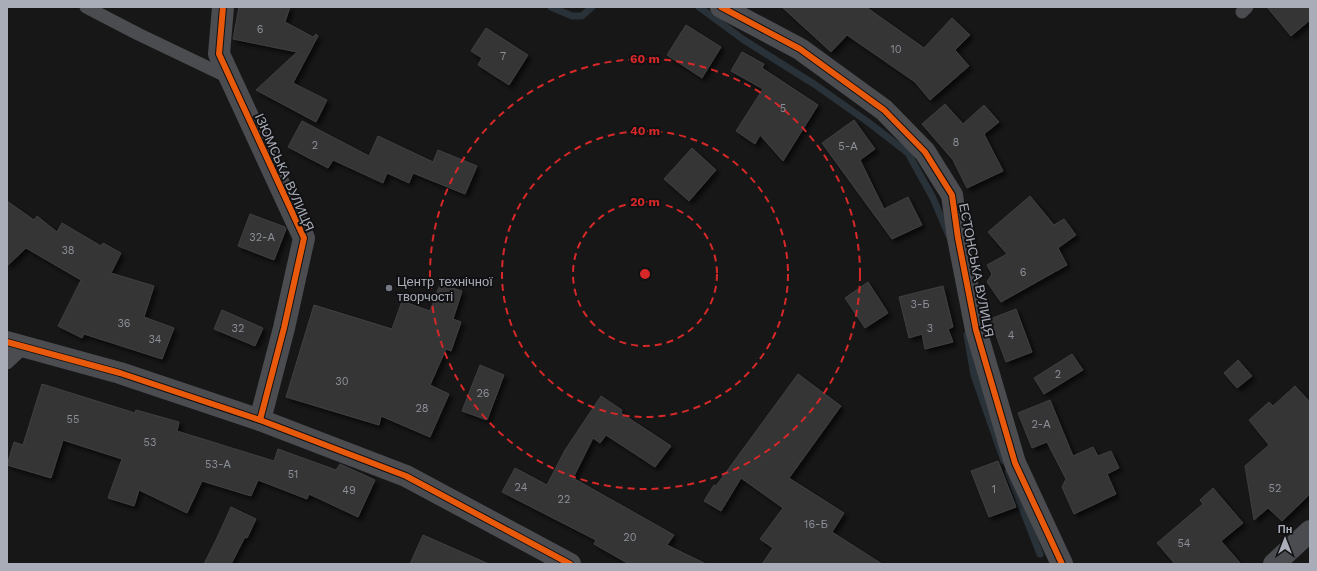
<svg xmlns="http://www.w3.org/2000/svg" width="1317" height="571" viewBox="0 0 1317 571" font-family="'Work Sans',sans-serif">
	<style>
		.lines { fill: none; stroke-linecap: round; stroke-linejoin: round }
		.stream { stroke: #2a3239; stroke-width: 7 }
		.building { fill: #353536; stroke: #3f4043; filter: url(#shadow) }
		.lane { stroke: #4b4c50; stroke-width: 13 }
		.street { stroke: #4b4c50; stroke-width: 22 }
		.cycleway-casing { stroke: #111113; stroke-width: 8 }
		.cycleway { stroke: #e8590c; stroke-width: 6 }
		.ring { fill: none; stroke: #d62828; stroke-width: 2; stroke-dasharray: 7 5 }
		.poi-dot { fill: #757880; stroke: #111113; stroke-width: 1.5 }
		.labels { text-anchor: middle; stroke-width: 4; stroke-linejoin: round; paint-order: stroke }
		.number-label { font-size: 11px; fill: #8b8f98 }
		.street-label { font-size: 13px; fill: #a8adb8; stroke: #111113 }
		.poi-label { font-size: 13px; fill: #a8adb8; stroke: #111113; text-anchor: start }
		.centre { fill: #d62828; stroke: #111113; stroke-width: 2 }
		.ring-label { font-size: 12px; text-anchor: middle; font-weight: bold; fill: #d62828; stroke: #111113; stroke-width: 4; stroke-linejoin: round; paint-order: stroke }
	</style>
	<defs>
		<filter id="shadow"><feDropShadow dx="3.5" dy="3.5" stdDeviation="2" flood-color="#0009"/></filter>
	</defs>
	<rect width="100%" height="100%" fill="#171717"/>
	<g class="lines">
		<g class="stream">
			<polyline points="551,7 572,16 582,16 592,7"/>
			<polyline points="699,7 744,40 814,84 868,122 908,153 933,198 949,236"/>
			<polyline points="967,335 974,375 1004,461"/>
			<polyline points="1008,472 1040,554"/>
		</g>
	</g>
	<g class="building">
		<polygon points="239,7 290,7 285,22 313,37 316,34 318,36 293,83 327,100 316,122 256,90 297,52 233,39"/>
		<polygon points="782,7 866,7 924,48 952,18 970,35 955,50 969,66 930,100 915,82 847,35 831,52"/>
		<polygon points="1267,7 1310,7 1310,20 1291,36"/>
		<polygon points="686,25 721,47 702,78 667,55"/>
		<polygon points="486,28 528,55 509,85 478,65 482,58 471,51"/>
		<polygon points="742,52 764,64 762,68 818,105 783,161 760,135 755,144 736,131 763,89 731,71"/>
		<polygon points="945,104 963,124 984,105 999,122 984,134 1003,171 967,188 953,160 922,124"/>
		<polygon points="854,120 875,149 860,160 884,209 908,197 922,225 892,239 822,143"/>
		<polygon points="302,121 369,156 378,136 433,162 438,150 477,166 465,194 413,173 409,183 387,173 383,183 333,160 328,168 288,147"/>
		<polygon points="692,148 716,170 689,201 664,179"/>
		<polygon points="1030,196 1054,225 1064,219 1076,235 1058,248 1067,265 1001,302 987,282 992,274 987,265 1007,254 988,232"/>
		<polygon points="7,201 34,220 37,216 57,232 62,223 101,246 103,243 121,253 111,273 154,286 144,317 174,328 162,359 84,334 82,338 58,326 81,280 26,248 7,266"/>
		<polygon points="250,214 285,227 286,229 274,260 238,246"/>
		<polygon points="868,282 888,313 865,328 845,298"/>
		<polygon points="440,284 462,291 453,319 461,322 451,351 446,349 430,385 449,394 430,437 381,416 379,425 286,397 314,305 392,329 402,301 430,311"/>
		<polygon points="943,286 953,327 948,329 953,342 925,349 922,334 909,338 899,297"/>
		<polygon points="1016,309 1032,352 1006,362 990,319"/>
		<polygon points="222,310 263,328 255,346 214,329"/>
		<polygon points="1072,354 1083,370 1044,394 1034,378"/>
		<polygon points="1238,360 1252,376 1237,388 1224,373"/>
		<polygon points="480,365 504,375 487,420 462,411"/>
		<polygon points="798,374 841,406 789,478 844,513 832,532 882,564 762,564 773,548 760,539 783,508 741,478 721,511 704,501 714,485 716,486"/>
		<polygon points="42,384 135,413 136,410 179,422 177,431 274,461 278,449 336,470 340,464 375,480 358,517 309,494 307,499 258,480 251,496 202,481 187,513 139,490 134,506 108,498 122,459 63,440 51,478 7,465 14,442 23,445"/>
		<polygon points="1295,386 1310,402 1310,494 1282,521 1268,508 1254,520 1245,466 1269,445 1249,420 1269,402 1273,406"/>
		<polygon points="601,396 622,410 621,413 671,446 655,467 606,435 600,443 593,438 573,478 674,535 667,545 706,564 629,564 594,544 596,540 502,492 515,468 547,485 565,450"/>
		<polygon points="1050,400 1073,456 1093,447 1098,456 1111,451 1119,468 1107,474 1116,494 1074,514 1062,487 1066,479 1047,442 1032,448 1018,413"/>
		<polygon points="998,461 1016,507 989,517 971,471"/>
		<polygon points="1213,488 1243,523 1221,541 1241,564 1175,564 1157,543 1203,504 1200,500"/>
		<polygon points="231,507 256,519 247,538 245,537 231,564 204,564 216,540"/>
		<polygon points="423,535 489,564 410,564"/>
	</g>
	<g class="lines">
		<g class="lane">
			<polyline points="86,7 138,34 230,78"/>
			<polyline points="1242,12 1247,7"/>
			<polyline points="7,363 23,348"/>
		</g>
		<g class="street">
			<polyline points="223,7 219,54 304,238 284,328 260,420"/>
			<polyline points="721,7 800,49 884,110 925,152 952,195 958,238 976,330 1015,463 1062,564"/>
			<polyline points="7,342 120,373 260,420 406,476 570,564"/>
			<polyline points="1274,564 1310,531"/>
		</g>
		<g class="cycleway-casing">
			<g id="cycleway">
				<polyline points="223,7 219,54 304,238 284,328 260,420"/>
				<polyline points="721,7 800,49 884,110 925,152 952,195 958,238 976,330 1015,463 1062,564"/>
				<polyline points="7,342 120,373 260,420 406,476 570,564"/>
			</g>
		</g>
		<use href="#cycleway" class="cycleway"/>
	</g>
	<g class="ring">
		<circle cx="645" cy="274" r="72"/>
		<circle cx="645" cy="274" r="143"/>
		<circle cx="645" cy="274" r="215"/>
	</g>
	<circle class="poi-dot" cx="389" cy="288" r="4"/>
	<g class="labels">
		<g class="number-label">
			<text x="260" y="33">6</text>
			<text x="896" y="53">10</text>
			<text x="503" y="60">7</text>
			<text x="783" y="112">5</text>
			<text x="956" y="146">8</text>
			<text x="315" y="149">2</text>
			<text x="848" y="150">5-А</text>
			<text x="262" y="241">32-А</text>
			<text x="68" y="254">38</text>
			<text x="1023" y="276">6</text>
			<text x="920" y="308">3-Б</text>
			<text x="124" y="327">36</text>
			<text x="238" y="332">32</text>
			<text x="930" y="332">3</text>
			<text x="1011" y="339">4</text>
			<text x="155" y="343">34</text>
			<text x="1058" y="378">2</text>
			<text x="342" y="385">30</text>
			<text x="483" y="397">26</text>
			<text x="422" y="412">28</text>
			<text x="73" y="423">55</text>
			<text x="1041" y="428">2-А</text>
			<text x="150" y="446">53</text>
			<text x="218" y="468">53-А</text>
			<text x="293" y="478">51</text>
			<text x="521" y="491">24</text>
			<text x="1275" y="492">52</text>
			<text x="994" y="493">1</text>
			<text x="349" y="494">49</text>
			<text x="564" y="503">22</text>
			<text x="816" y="528">16-Б</text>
			<text x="630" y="541">20</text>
			<text x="1184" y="547">54</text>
		</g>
		<g class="street-label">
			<text transform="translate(285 172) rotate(66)" y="5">ІЗЮМСЬКА ВУЛИЦЯ</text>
			<text transform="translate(977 270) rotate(79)" y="5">ЕСТОНСЬКА ВУЛИЦЯ</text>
		</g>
		<g class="poi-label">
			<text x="397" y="286">Центр технічної<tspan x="397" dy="15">творчості</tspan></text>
		</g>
	</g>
	<circle cx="645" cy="274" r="6" class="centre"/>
	<g class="ring-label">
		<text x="645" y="63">60 m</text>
		<text x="645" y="135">40 m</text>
		<text x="645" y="206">20 m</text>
	</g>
	<rect width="1317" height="571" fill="none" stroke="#a8adb8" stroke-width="16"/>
	<g transform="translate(1285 539)" stroke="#111113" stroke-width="3" paint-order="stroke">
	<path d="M0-3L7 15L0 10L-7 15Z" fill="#a8adb8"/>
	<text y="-6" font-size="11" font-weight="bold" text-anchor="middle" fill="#a8adb8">Пн</text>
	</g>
</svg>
